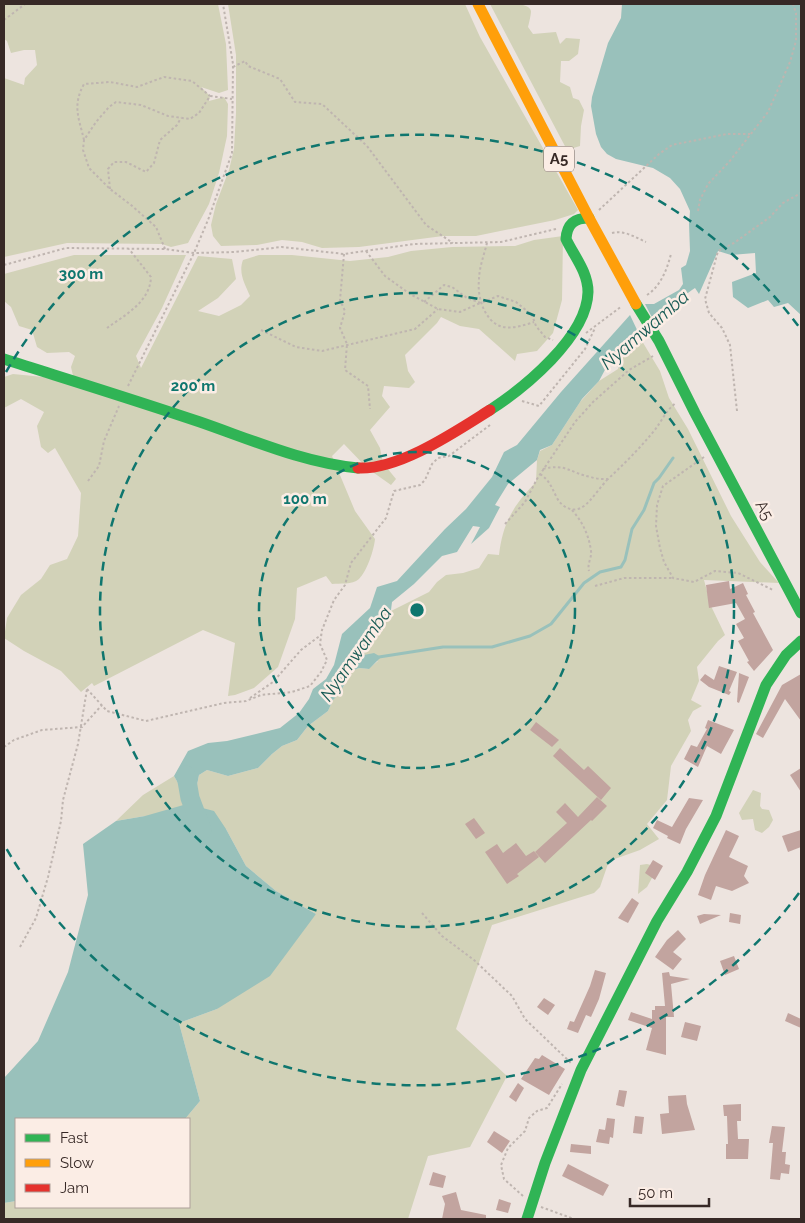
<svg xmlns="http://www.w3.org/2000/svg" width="805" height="1223" viewBox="0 0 805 1223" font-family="Raleway,sans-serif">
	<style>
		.green { fill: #d2d2b8 }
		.water { fill: #99c1bb }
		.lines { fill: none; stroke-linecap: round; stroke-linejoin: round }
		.stream { stroke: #99c1bb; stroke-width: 3 }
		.river { stroke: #99c1bb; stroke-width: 19 }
		.building { fill: #c2a49f }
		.path { stroke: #bfb5b0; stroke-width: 2; stroke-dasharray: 2.5 2.5; stroke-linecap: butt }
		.fast { stroke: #30b455; stroke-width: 11 }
		.slow { stroke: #ff9f0a; stroke-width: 11 }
		.jam { stroke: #e5322d; stroke-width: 11 }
		.ring { fill: none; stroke: #0f766e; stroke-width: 2.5; stroke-dasharray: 9 6 }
		.labels { text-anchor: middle; stroke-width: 5; stroke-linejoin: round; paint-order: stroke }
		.shield { fill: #fbede5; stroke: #72645f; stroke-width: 1 }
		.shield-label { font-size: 15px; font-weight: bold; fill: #372926 }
		.street-label { font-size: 16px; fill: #372926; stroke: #fbede5 }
		.water-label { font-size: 18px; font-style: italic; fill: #185b55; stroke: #fbede5 }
		.centre { fill: #0f766e; stroke: #fbede5; stroke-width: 2.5 }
		.ring-label { font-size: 15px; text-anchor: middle; font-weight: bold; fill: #0f766e; stroke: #fbede5; stroke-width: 5; stroke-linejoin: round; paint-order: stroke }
	</style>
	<rect width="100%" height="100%" fill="#ede4df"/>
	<g class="green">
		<polygon points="4,4 218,4 226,44 228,90 219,93 201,87 210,96 209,101 224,97 228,104 227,136 219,173 209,204 188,243 171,247 162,244 67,243 4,257 4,78 24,85 25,78 37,65 35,50 24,50 11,53 7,41 4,39"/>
		<polygon points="228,4 465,4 480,37 578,210 574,214 555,220 476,236 443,236 359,247 322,248 302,242 282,240 257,245 221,246 213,236 211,225 216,204 229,170 234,149 236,113 236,55"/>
		<path d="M490 4C498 4 529 1 531 11 531 15 529 23 528 27L533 34 556 32 560 44 566 38 580 39 578 54 569 61H561L560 82 570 87 573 98 579 100 584 110 581 126 580 146 567 150Z"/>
		<path d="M563 236 562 300 553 333 537 351 517 354 515 361 479 329 460 326 441 317 437 323 405 355 408 371 415 382 409 388 384 386 382 396 390 407 370 430 380 448 383 463 396 479 391 485 367 468 344 444 332 456 355 511 375 539C374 550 367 571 359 579 352 585 340 583 332 584L326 576 297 588 295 619 278 667 254 688 235 695 228 696 235 643 203 630 94 686 92 683 81 692 61 671 24 651 4 638 7 618 21 595 41 579 50 565 67 559 78 536 81 493 55 448 48 453 41 447 37 426 44 412 21 399 4 408V377L13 374 74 380 71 367 75 356 69 352 47 353 37 347 32 330 19 326 11 307 4 301V274L74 255H186L162 308 136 356 141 368 198 256 232 259 236 279 218 298 198 311 219 316 241 305 250 296C245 284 238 273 243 260L259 255H292L350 261 388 257 411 251 452 247 515 246 534 240Z"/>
		<path d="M642 341 660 371 669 398 688 429 731 516 760 562 779 583 704 580 711 606 725 635 718 641 697 667 699 681 691 700 702 706 693 711 688 720 691 731 671 766 667 800 647 824 659 839 640 850 609 861 600 887 594 893 492 925 456 1029 507 1076 470 1147 428 1156 408 1219H4V1203L16 1201V1207H189V1119H185L200 1101 179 1023 217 1009 316 914 276 891 246 866 226 829 145 816 116 821 143 795 174 776 179 785 185 783 189 801 197 785 199 775 207 770 228 776 258 768 272 754 282 746 297 740 308 726 328 711 333 700 346 683 352 671 359 668 368 669 378 661 364 656 368 637 385 614 429 592 437 582 446 575 463 573 479 568 488 554 499 555C503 522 513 506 536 482L537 460 540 451 552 445 580 402 599 381 618 369 620 357 630 342Z"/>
		<polygon points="753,790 761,793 760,806 762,809 769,810 773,820 769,827 762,833 755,830 753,819 742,820 739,813"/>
		<polygon points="647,864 658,867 647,887 638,894 640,865"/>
	</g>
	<g class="water">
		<path d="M622 4H801V315L788 303 774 307 768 300 748 308 733 297 732 282 756 273 755 253 731 255 718 251 699 294 695 288C679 299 662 311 659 331L645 304H654L679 290 683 284 681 268 686 265 690 251 689 224 690 211 680 189 670 178 653 168 616 159 607 154 601 147 596 134 591 106 592 97 608 43 621 18Z"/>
		<path d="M630 315 639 334 630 342 620 357 607 366 599 381 582 399 552 445 540 450 537 460 508 484 495 505 500 507 489 528 471 544 480 527 473 526 457 552 442 556 414 584 392 602 391 610C377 618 365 639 364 655L374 653 381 657 369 669 359 668 352 671 339 694 333 700 328 711 308 726 297 740 282 746 272 754 258 768 228 776 207 770 199 775 197 785 189 802 185 784 179 785 174 776 188 751 208 743 227 741 280 728 299 713 309 699 313 689 326 679 334 665 342 634 370 608 377 587 397 581 445 529 466 509 492 477 504 452 517 445 561 392Z"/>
		<polygon points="187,804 214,811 226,829 246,866 276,891 316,914 270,976 217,1009 179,1023 200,1101 185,1119 16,1119 16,1201 4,1203 4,1078 38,1041 68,972 88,895 83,844 116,821 145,816"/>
	</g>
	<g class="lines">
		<polyline class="stream" points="379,657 443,647 492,647 530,636 551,624 584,583 600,572 621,567 625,560 632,529 644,510 654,483 659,478 673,458"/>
		<polyline class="river" points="186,775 190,798 202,830"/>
	</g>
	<g class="building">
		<polygon points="729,581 730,589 743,583 748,594 746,595 755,612 753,613 773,650 754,671 747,662 749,661 738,641 744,638 736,624 745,619 736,603 709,608 706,585"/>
		<polygon points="719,666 737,672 729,691 731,692 729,695 709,687 700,680 705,674 714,680"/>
		<polygon points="739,673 749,677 739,703 737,702"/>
		<polygon points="801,674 801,721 785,699 763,738 756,734 782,685"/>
		<polygon points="708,720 734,730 721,754 707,746 698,767 684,759 691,745 697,747 707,729 705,728"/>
		<polygon points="536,722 559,740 552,747 530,730"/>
		<polygon points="560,748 584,770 588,766 611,788 601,800 553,756"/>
		<polygon points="801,768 801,792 790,775"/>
		<polygon points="597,797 607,806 592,821 591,820 545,863 535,852 567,823 556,812 565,803 578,817"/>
		<polygon points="689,798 703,800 686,829 680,844 667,838 668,836 653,828 657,820 672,827"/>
		<polygon points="474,818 485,833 476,839 465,824"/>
		<polygon points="726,830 739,836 729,857 748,866 744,876 749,883 732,891 716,886 711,900 698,895 705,875"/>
		<polygon points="801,830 801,847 788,852 782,836"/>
		<polygon points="516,843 526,856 534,851 539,857 517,874 519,876 507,884 485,852 497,844 503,853"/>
		<polygon points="653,860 663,866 655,880 645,873"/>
		<polygon points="632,898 639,903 628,923 618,918"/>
		<polygon points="730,913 741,915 740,924 729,922"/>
		<polygon points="704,914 721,915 700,924 697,916"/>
		<polygon points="678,930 686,939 673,952 682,959 673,970 655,957 667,940"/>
		<polygon points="734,956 739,969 725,975 720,961"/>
		<polygon points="595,970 606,973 599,999 591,1017 586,1015 578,1033 567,1029 570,1021 574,1022 590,986"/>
		<polygon points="669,972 670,976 690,979 671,984 674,1017 666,1017 666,1055 646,1050 652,1028 628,1020 631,1012 652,1019 652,1010 655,1010 655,1006 665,1006 662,973"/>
		<polygon points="544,998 555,1005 548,1015 537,1007"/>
		<polygon points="788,1013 801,1019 801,1028 785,1021"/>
		<polygon points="685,1022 701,1026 697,1041 681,1037"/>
		<polygon points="542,1055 565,1069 549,1095 521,1079 535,1058 539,1059"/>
		<polygon points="518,1083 524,1088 516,1102 509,1097"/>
		<polygon points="619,1090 627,1091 624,1107 616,1105"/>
		<polygon points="686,1095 687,1104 695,1130 662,1134 660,1114 669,1113 668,1096"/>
		<polygon points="741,1104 741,1121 737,1121 738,1139 749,1139 748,1159 726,1159 726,1144 728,1144 727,1116 724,1116 723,1105"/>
		<polygon points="635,1116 644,1117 642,1134 633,1133"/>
		<polygon points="607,1118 615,1119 613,1138 610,1137 609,1144 596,1142 599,1129 605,1130"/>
		<polygon points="772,1126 785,1127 782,1152 786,1152 785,1164 790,1165 789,1174 781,1173 780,1180 770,1179 773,1143 769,1143"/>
		<polygon points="494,1131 510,1141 502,1153 487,1142"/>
		<polygon points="571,1144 591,1146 591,1154 570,1152"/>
		<polygon points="568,1164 609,1185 603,1196 562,1176"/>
		<polygon points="433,1172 446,1176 443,1188 429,1185"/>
		<polygon points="456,1192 461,1210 486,1215 486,1219 442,1219 445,1204 442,1196"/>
		<polygon points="499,1199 511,1203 508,1213 496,1210"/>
	</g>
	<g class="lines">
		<g class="path">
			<polyline points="4,20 25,4"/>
			<polyline points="233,67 245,61 248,66 280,79 295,102 322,104 367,146 426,225 453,243"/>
			<path d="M84 140C79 118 72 106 84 84L110 82 137 87 164 77 192 81 210 96"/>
			<polyline points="110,189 108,169 114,162 126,162 146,172 154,163 160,140 177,125 181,118"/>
			<polyline points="599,210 659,154 672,145 727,134 750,134"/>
			<polyline points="698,211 700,200 708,184 729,162 768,112 790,62 796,41 796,13 793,4"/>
			<path d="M612 233C624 230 635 237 646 242"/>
			<path d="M487 243C484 255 479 268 479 280 477 296 484 320 500 326 510 330 525 325 534 322"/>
			<polyline points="165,249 156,227 131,205 110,189 89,168 83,150 84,140 96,122 109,107 116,102 141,105 168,116 190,119 199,113 210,96 232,99"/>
			<polyline points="366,251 385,276 410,294 438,309 460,312 480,303"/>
			<polyline points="344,254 340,300 345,311 340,328 347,344 345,370 368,386 370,409"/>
			<polyline points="4,265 66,248 165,249 194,253 235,252 282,247 344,254 414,244 501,242 556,229"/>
			<path d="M647 295C661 286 667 269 671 254"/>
			<polyline points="424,302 444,285 452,287 467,298 481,303 498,296 516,302 532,315 536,326 545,337 553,340"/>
			<path d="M107 328C125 315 150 302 151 277L129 249"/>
			<polyline points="261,330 296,347 322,351 415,329 438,309"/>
			<polyline points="586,333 622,306"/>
			<polyline points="128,386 194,253 208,220 232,153 233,64 223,4"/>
			<polyline points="522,401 539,406 585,349 595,328"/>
			<polyline points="737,411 730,345 722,328 709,313 705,299 718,251 734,243 770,217 783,203 801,193"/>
			<polyline points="704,457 663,486 657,505 656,526 660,548 664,562 673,578 694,582 715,571 738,573 773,590"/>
			<path d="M543 469C566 463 570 473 591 477 596 479 602 479 608 479 624 464 640 448 654 431 662 421 666 410 676 403"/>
			<path d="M540 474C549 480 551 486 556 496 561 507 573 514 584 506 591 501 601 486 608 479"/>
			<polyline points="88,481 99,466 104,441 119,406"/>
			<path d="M572 510C582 521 589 535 591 551 592 558 587 563 589 571"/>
			<polyline points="505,524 525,502 537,479 575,422 593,402 629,370 653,356"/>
			<polyline points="595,586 624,578 673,578"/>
			<polyline points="87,689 107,711 146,721 224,703 246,701 261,695 292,692 310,686 321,672 327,660 320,644 322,630 334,600 345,585 351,563 386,518 394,491 420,485 425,480 432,464 438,458 449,456 490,425"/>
			<polyline points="250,698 273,682 301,650 321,635"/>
			<polyline points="4,747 14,740 42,730 82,727 102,705"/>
			<polyline points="422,913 442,936 474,960 512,996 525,1019 572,1064"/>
			<polyline points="20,947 36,918 48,877 61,821 63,800 78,744 87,689"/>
			<polyline points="523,1196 504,1179 501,1165 508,1148 525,1131 529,1118 537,1111 547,1108 562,1084"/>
			<polyline points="541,1207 574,1219"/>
		</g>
		<g class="fast">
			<polyline points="636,304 659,341 695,413 801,613"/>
			<path d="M4 359C70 380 135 400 200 422 252 440 304 463 358 468"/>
			<path d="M490 410C524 388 587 337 588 292 588 272 574 256 566 239 567 224 574 218 589 218"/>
			<polyline points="527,1219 545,1163 581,1070 657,921 687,872 716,816 766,685 786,655 801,641"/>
		</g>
		<polyline class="slow" points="478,4 589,218 636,304"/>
		<path class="jam" d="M358 468C399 470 455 432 490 410"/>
	</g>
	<g class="ring">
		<circle cx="417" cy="610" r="158"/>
		<circle cx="417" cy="610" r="317"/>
		<path d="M799 893A475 475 0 0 1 6 848M6 372A475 475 0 0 1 799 327"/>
	</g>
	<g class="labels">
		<rect class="shield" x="544" y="146.5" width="30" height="25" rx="4"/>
		<g class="shield-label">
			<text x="559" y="164">A5</text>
		</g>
		<g class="street-label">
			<text transform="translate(765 510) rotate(62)" y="6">A5</text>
		</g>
		<g class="water-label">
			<text transform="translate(645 330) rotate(-41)" y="6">Nyamwamba</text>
			<text transform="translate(356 654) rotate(-55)" y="6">Nyamwamba</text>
		</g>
	</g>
	<circle cx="417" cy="610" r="8" class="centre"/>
	<g class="ring-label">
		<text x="81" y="279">300 m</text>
		<text x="193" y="391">200 m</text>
		<text x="305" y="504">100 m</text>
	</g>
	<rect width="805" height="1223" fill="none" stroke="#372926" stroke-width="10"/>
	<rect x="15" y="1118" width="175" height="90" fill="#fbede5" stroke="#ad9f99"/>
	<rect x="25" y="1134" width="25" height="8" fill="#30b455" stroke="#ad9f99"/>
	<text x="60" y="1143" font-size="15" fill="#372926">Fast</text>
	<rect x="25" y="1159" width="25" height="8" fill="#ff9f0a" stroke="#ad9f99"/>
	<text x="60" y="1168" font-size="15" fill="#372926">Slow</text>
	<rect x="25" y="1184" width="25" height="8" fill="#e5322d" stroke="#ad9f99"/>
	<text x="60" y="1193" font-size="15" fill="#372926">Jam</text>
	<path d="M630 1198v8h79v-8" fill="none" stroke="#372926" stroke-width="2.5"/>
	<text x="638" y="1198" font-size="15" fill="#372926" stroke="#fbede5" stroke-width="4" paint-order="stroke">50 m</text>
</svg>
